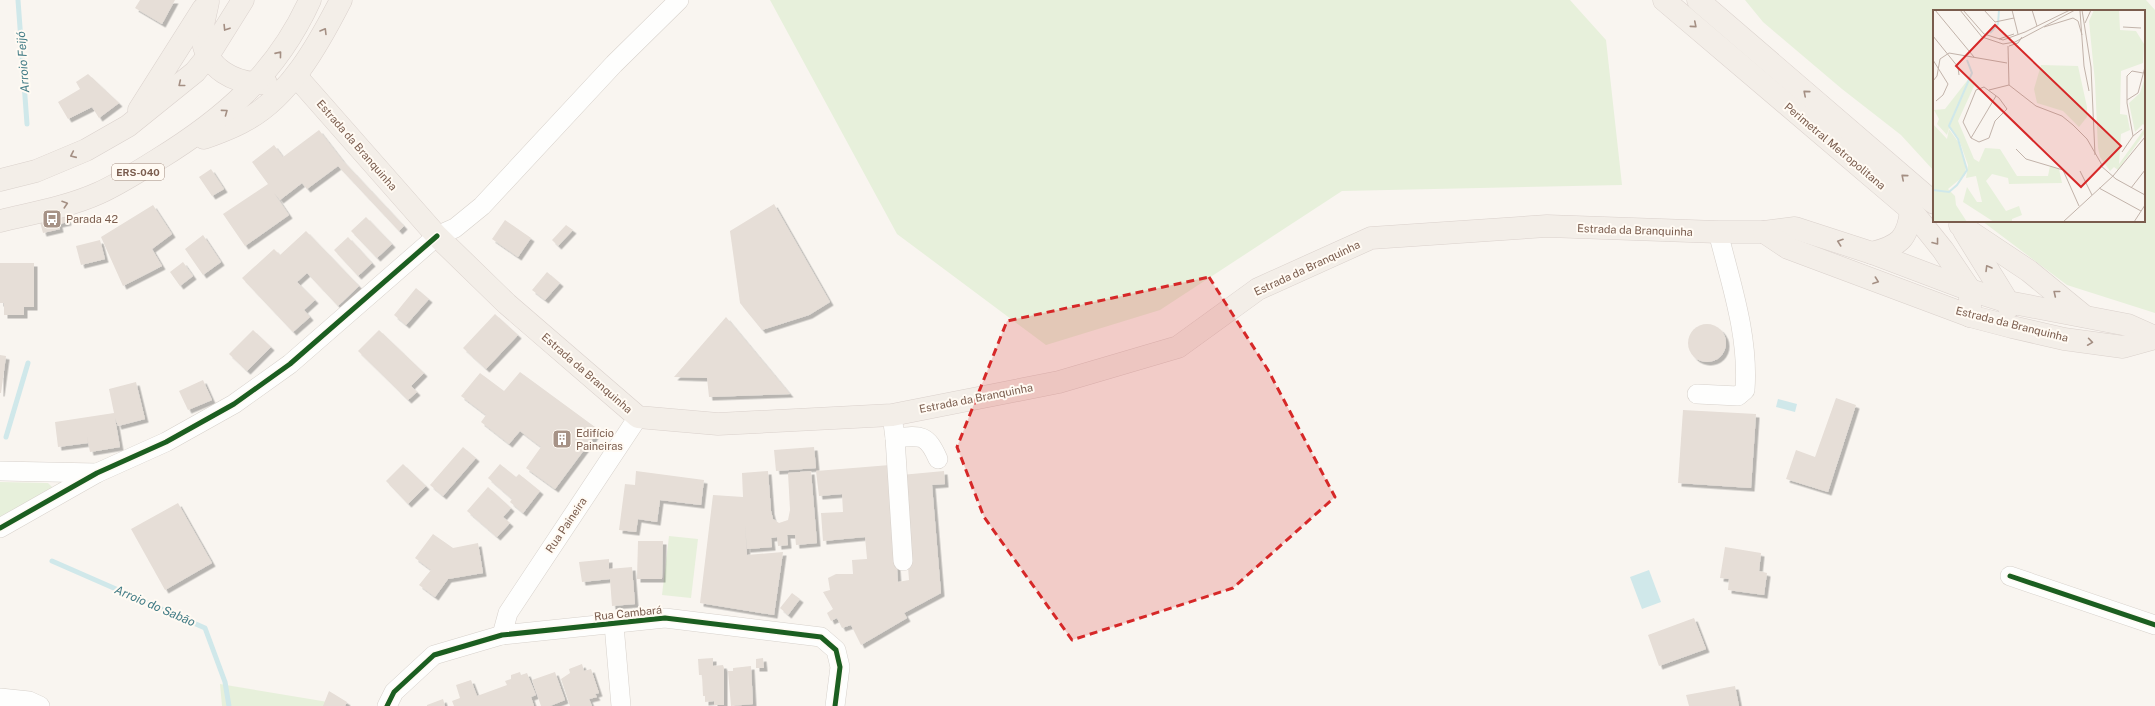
<svg xmlns="http://www.w3.org/2000/svg" width="2155" height="706" viewBox="0 0 2155 706" font-family="'Public Sans',sans-serif">
	<style>
		.green { fill: #e7f0db }
		.water { fill: #d0e8ea }
		.lines { fill: none; stroke-linecap: round; stroke-linejoin: round }
		.stream { stroke: #d0e8ea; stroke-width: 5 }
		.building { fill: #e6ded7; filter: url(#shadow) }
		.minor-casing { stroke: #d7d1cb; stroke-width: 20 }
		.major-casing { stroke: #dad1cc; stroke-width: 23 }
		.minor { stroke: #fefefd; stroke-width: 19 }
		.major { stroke: #f3eee8; stroke-width: 22 }
		.cycleway-casing { stroke: #fffaf3; stroke-width: 8 }
		.cycleway { stroke: #1b5e20; stroke-width: 5 }
		.oneway { stroke: #a48f83 }
		.marked { fill: #d62828; fill-opacity: 0.2; stroke: #d62828; stroke-width: 3; stroke-dasharray: 8 5; stroke-linejoin: round }
		.labels { text-anchor: middle; stroke-width: 4; stroke-linejoin: round; paint-order: stroke }
		.shield { fill: #fffaf3; stroke: #a28b7f; stroke-width: 1 }
		.shield-label { font-size: 10px; font-weight: bold; fill: #7a5c4d }
		.street-label { font-size: 11px; fill: #7a5c4d; stroke: #fffaf3 }
		.poi-label { font-size: 11px; fill: #7a5c4d; stroke: #fffaf3; text-anchor: start }
		.water-label { font-size: 12px; font-style: italic; fill: #437c86; stroke: #fffaf3 }
		.inset-river { fill: none; stroke: #d0e8ea; stroke-width: 2 }
		.inset-road { fill: none; stroke: #c2b3aa; stroke-width: 1 }
		.view { fill: #d62828; fill-opacity: 0.15; stroke: #d62828; stroke-width: 2 }
		.inset-edge { fill: none; stroke: #7a5c4d; stroke-width: 2 }
	</style>
	<defs>
		<filter id="shadow"><feDropShadow dx="3.5" dy="3.5" stdDeviation="0" flood-color="#0004"/></filter>
	</defs>
	<rect width="100%" height="100%" fill="#f9f5f0"/>
	<g class="green">
		<polygon points="770,0 1570,0 1606,40 1622,185 1342,191 1160,310 1046,345 897,234"/>
		<polygon points="1745,0 2146,0 2155,10 2155,313 2067,285 1982,221 2144,221 2144,11 1934,11 1934,171 1901,135 1842,89 1763,22"/>
		<polygon points="0,482 48,483 53,488 0,519"/>
		<polygon points="669,536 698,539 691,598 662,595"/>
		<polygon points="220,684 334,703 335,706 222,706"/>
	</g>
	<g class="water">
		<polygon points="1778,399 1797,404 1795,412 1776,407"/>
		<polygon points="1649,570 1661,602 1642,609 1630,577"/>
	</g>
	<g class="lines">
		<g class="stream">
			<polyline points="18,0 27,124"/>
			<polyline points="6,437 28,363"/>
			<polyline points="52,561 205,628 225,682 229,706"/>
		</g>
	</g>
	<g class="building">
		<polygon points="140,0 175,0 162,24 135,8"/>
		<polygon points="88,74 119,103 99,118 92,107 68,119 58,102 80,89 76,82"/>
		<polygon points="319,130 343,161 404,226 399,231 338,166 307,189 302,183 280,200 274,193 289,215 245,246 223,214 268,184 252,162 274,145 283,157"/>
		<polygon points="211,169 224,189 212,196 199,177"/>
		<polygon points="774,204 830,302 809,315 762,330 740,303 730,231"/>
		<polygon points="153,205 172,234 152,249 162,266 123,286 101,237"/>
		<polygon points="66,215 68,222 59,224 60,229 43,233 40,222"/>
		<polygon points="366,217 392,244 377,258 351,231"/>
		<polygon points="505,220 531,238 518,257 492,239"/>
		<polygon points="566,225 573,230 558,246 552,240"/>
		<polygon points="306,231 359,286 338,306 307,273 297,282 315,300 304,310 310,317 293,332 242,278 274,249 280,255"/>
		<polygon points="203,235 221,262 203,275 185,249"/>
		<polygon points="348,237 372,263 358,276 334,250"/>
		<polygon points="100,240 105,259 81,265 76,246"/>
		<polygon points="183,262 193,276 180,286 170,272"/>
		<polygon points="0,263 34,263 34,307 24,307 24,315 4,315 4,303 0,303"/>
		<polygon points="547,272 560,283 545,300 532,290"/>
		<polygon points="416,288 429,299 406,325 394,315"/>
		<polygon points="495,314 518,335 486,369 463,348"/>
		<polygon points="726,317 790,394 709,397 707,378 674,377"/>
		<circle cx="1707" cy="343" r="19"/>
		<polygon points="253,330 271,347 247,371 229,354"/>
		<polygon points="379,330 424,373 411,386 417,392 408,400 358,351"/>
		<polygon points="0,355 6,356 1,393 0,393"/>
		<polygon points="520,372 599,430 555,489 526,468 541,447 520,431 509,444 481,422 486,415 461,396 480,373 504,391"/>
		<polygon points="203,380 212,400 188,410 179,391"/>
		<polygon points="136,382 145,419 118,426 115,418 120,447 90,452 87,436 88,443 58,447 55,422 114,413 109,389"/>
		<polygon points="1836,398 1856,405 1828,492 1786,479 1796,450 1815,457"/>
		<polygon points="1683,410 1756,414 1751,488 1678,483"/>
		<polygon points="463,447 476,458 443,496 430,485"/>
		<polygon points="814,447 816,468 776,471 774,450"/>
		<polygon points="403,464 426,486 408,504 386,481"/>
		<polygon points="500,464 516,477 519,474 540,491 523,513 510,502 512,499 488,478"/>
		<polygon points="890,465 898,582 909,580 901,475 944,471 945,484 932,485 941,593 904,613 907,618 861,645 851,625 842,628 837,618 831,621 827,613 833,609 823,592 830,590 828,578 836,574 853,574 852,560 867,559 865,537 823,541 821,513 843,512 842,494 819,496 816,471"/>
		<polygon points="636,471 704,480 701,505 660,500 657,522 638,519 636,532 619,530 625,484 635,485"/>
		<polygon points="768,471 771,511 773,519 779,523 788,520 790,510 788,473 811,471 817,543 796,545 795,535 787,535 788,545 778,546 777,537 771,538 772,547 747,549 745,525 747,555 783,552 774,615 700,603 713,495 743,497 742,473"/>
		<polygon points="488,487 511,508 503,517 510,523 497,537 467,511"/>
		<polygon points="178,503 212,563 165,590 131,529"/>
		<polygon points="433,534 453,548 478,543 483,573 448,579 435,597 419,585 431,570 415,558"/>
		<polygon points="638,541 663,541 662,579 637,579"/>
		<polygon points="1725,547 1761,553 1759,571 1767,573 1764,595 1728,590 1729,579 1720,578"/>
		<polygon points="609,559 609,569 632,567 635,604 612,606 610,579 582,582 579,562"/>
		<polygon points="792,593 800,599 788,615 780,608"/>
		<polygon points="1694,618 1706,649 1659,666 1648,635"/>
		<polygon points="713,658 713,666 723,665 724,668 724,705 714,705 714,701 705,702 705,696 703,696 702,675 699,675 698,659"/>
		<polygon points="763,658 764,668 756,668 756,659"/>
		<polygon points="582,664 584,671 591,669 599,693 595,694 597,697 589,699 592,706 570,706 561,679 570,673 569,669"/>
		<polygon points="751,666 753,704 731,706 728,671 733,671 733,668"/>
		<polygon points="520,672 521,675 527,673 536,695 531,697 534,706 454,706 452,701 460,698 456,685 471,680 477,696 507,685 505,681 511,679 511,675"/>
		<polygon points="555,672 565,700 550,706 541,706 532,680"/>
		<polygon points="1735,686 1739,706 1689,706 1686,695"/>
		<polygon points="329,691 347,702 345,706 323,706"/>
		<polygon points="443,699 445,706 427,706 427,705"/>
	</g>
	<g class="lines">
		<g class="minor-casing">
			<g id="minor">
				<path d="M1697 394 1738 396 1745 390C1749 336 1731 284 1718 232"/>
				<polyline points="892,415 895,438 903,561"/>
				<path d="M895 438C921 435 927 434 938 459"/>
				<polyline points="0,471 97,473"/>
				<polyline points="0,528 97,473 166,442 234,404 290,364 437,236 455,228 482,206 614,64 679,0"/>
				<polyline points="2010,576 2155,625"/>
				<polyline points="614,625 621,706"/>
				<polyline points="502,635 508,613 638,417"/>
				<polyline points="0,698 29,701 40,706"/>
				<polyline points="387,706 394,692 434,655 502,635 665,618 821,637 836,650 840,667 835,706"/>
			</g>
		</g>
		<g class="major-casing">
			<g id="major">
				<polyline points="1664,0 1911,210 1943,250 1970,290 1970,316"/>
				<polyline points="1698,0 1934,203"/>
				<path d="M208 2C206 13 202 25 202 36 205 69 236 85 266 83"/>
				<polyline points="296,76 437,236 507,304 638,417 718,424 892,415 1059,382 1178,347 1258,289 1371,238 1547,226 1718,232 1764,232 1795,228 1872,253 1970,290 2008,302 2128,325 2155,337"/>
				<polyline points="139,110 203,9"/>
				<path d="M204 138C218 133 232 128 244 121 289 98 319 43 341 0"/>
				<polyline points="0,180 36,171 86,150 128,126 195,72 208,56 243,0"/>
				<path d="M0 221C33 213 68 207 99 193 119 184 139 171 157 160 224 119 277 73 310 0"/>
				<polyline points="1960,225 2029,271 2084,316"/>
				<polyline points="1964,231 2008,302 2009,307"/>
				<polyline points="1764,232 1788,248 1970,316 2012,327 2064,339 2123,347 2155,338"/>
				<path d="M1872 253C1899 246 1908 239 1911 210"/>
			</g>
		</g>
		<use href="#minor" class="minor"/>
		<use href="#major" class="major"/>
		<g class="cycleway-casing">
			<g id="cycleway">
				<polyline points="0,528 97,473 166,442 234,404 290,364 437,236"/>
				<polyline points="2010,576 2155,625"/>
				<polyline points="387,706 394,692 434,655 502,635 665,618 821,637 836,650 840,667 835,706"/>
			</g>
		</g>
		<use href="#cycleway" class="cycleway"/>
	</g>
	<defs><path id="oneway-chevron" d="M-2-3.5L2.5 0L-2 3.5" fill="none" stroke-width="1.6" stroke-linecap="round" stroke-linejoin="round"/></defs>
	<g class="oneway">
		<use href="#oneway-chevron" transform="translate(1694 25) rotate(40)"/>
		<use href="#oneway-chevron" transform="translate(226 28) rotate(122)"/>
		<use href="#oneway-chevron" transform="translate(324 31) rotate(-59)"/>
		<use href="#oneway-chevron" transform="translate(279 54) rotate(-51)"/>
		<use href="#oneway-chevron" transform="translate(181 84) rotate(141)"/>
		<use href="#oneway-chevron" transform="translate(1806 93) rotate(-139)"/>
		<use href="#oneway-chevron" transform="translate(225 112) rotate(-36)"/>
		<use href="#oneway-chevron" transform="translate(73 155) rotate(156)"/>
		<use href="#oneway-chevron" transform="translate(1904 177) rotate(-139)"/>
		<use href="#oneway-chevron" transform="translate(65 204) rotate(-18)"/>
		<use href="#oneway-chevron" transform="translate(1840 242) rotate(-161)"/>
		<use href="#oneway-chevron" transform="translate(1936 242) rotate(52)"/>
		<use href="#oneway-chevron" transform="translate(1988 268) rotate(-121)"/>
		<use href="#oneway-chevron" transform="translate(1876 281) rotate(20)"/>
		<use href="#oneway-chevron" transform="translate(2056 293) rotate(-141)"/>
		<use href="#oneway-chevron" transform="translate(2090 342) rotate(8)"/>
	</g>
	<path class="marked" d="M1209 277 1268 370 1335 497 1233 588 1072 640 984 517 957 447 1007 321Z"/>
	<defs>
		<g id="bus-square" transform="scale(1)"><rect x="-9" y="-9" width="18" height="18" rx="4" fill="#a69286" stroke="#fffaf3"/><path d="M-5-6H5V4H4V6H2V4H-2V6H-4V4H-5ZM-3.5-4V0h7V-4ZM-3.5 1.2v1.5H-2V1.2ZM2 1.2v1.5H3.5V1.2Z" fill="#fff"/></g>
		<g id="building-square" transform="scale(1)"><rect x="-9" y="-9" width="18" height="18" rx="4" fill="#a69286" stroke="#fffaf3"/><path d="M-4-6H4V6H1V3H-1V6H-4ZM-2.5-4.3h1.7v1.8h-1.7ZM.8-4.3h1.7v1.8H.8ZM-2.5-1h1.7V.8h-1.7ZM.8-1h1.7V.8H.8Z" fill="#fff"/></g>
	</defs>
	<g fill-rule="evenodd">
		<use href="#bus-square" x="52" y="219"/>
		<use href="#building-square" x="562" y="439"/>
	</g>
	<g class="labels">
		<rect class="shield" x="112" y="164" width="52" height="16" rx="3"/>
		<g class="shield-label">
			<text x="138" y="176">ERS-040</text>
		</g>
		<g class="street-label">
			<text transform="translate(357 145) rotate(49)" y="4">Estrada da Branquinha</text>
			<text transform="translate(1835 146) rotate(40)" y="4">Perimetral Metropolitana</text>
			<text transform="translate(1635 230) rotate(2)" y="4">Estrada da Branquinha</text>
			<text transform="translate(1307 268) rotate(-25)" y="4">Estrada da Branquinha</text>
			<text transform="translate(2012 324) rotate(14)" y="4">Estrada da Branquinha</text>
			<text transform="translate(587 373) rotate(41)" y="4">Estrada da Branquinha</text>
			<text transform="translate(976 398) rotate(-11)" y="4">Estrada da Branquinha</text>
			<text transform="translate(566 525) rotate(-56)" y="4">Rua Paineira</text>
			<text transform="translate(628 613) rotate(-6)" y="4">Rua Cambará</text>
		</g>
		<g class="poi-label">
			<text x="66" y="223">Parada 42</text>
			<text x="576" y="437">Edifício<tspan x="576" dy="13">Paineiras</tspan></text>
		</g>
		<g class="water-label">
			<text transform="translate(23 62) rotate(-94)" y="4">Arroio Feijó</text>
			<text transform="translate(155 606) rotate(23)" y="4">Arroio do Sabão</text>
		</g>
	</g>
	<g transform="translate(1933 10)">
		<rect width="212" height="212" fill="#f9f5f0"/>
		<path d="M161 0H186L187 20 203 21 211 34 210 53 188 61 187 104 194 105 197 120 188 124 186 154 212 118V123L185 160 181 157 177 161 167 147 165 138 162 72 156 11ZM108 55 145 56 154 97V107L146 117 130 101 104 93 101 79ZM37 67 42 74 25 111 41 149 46 152 52 138 67 139 84 166H115L117 156 126 159 129 173 76 174 75 168 59 164 53 171 73 201 86 196 89 205 79 209V212H61L30 192 34 177 44 192H49L43 166 33 168 35 155 25 127 16 118 14 125 4 114 6 109 1 100 12 99ZM212 67V116L210 114 202 122 196 93 207 83ZM0 114 14 129 16 119 26 133 33 156 32 165 15 179 22 186 23 195 34 212H0Z" fill="#e7f0db"/>
		<path class="inset-river" d="M57 23 65 14 66 0M0 180 16 182 24 175 34 160 25 129 16 116 39 63 34 50"/>
		<path class="inset-road" d="M2 0 41 47M27 0 49 27 70 34 82 32 142 0M30 0 51 24 70 30 92 22 137 0M51 0 62 12 81 8M79 0 85 24M99 0 104 16M149 0 158 57 162 145M147 1 151 56 156 81M152 13 158 0M111 17 140 8 145 11 149 25M190 17 208 18M0 26 25 57 26 65M66 29 81 24M75 36 76 75 103 96 129 106 140 115 154 129 169 155M76 36 85 33 89 27M0 50 15 74 10 85 3 91M0 71 4 66 7 49 16 43 74 53M51 77 66 88 74 99 62 111 56 128 46 132 38 128 30 112 43 80ZM56 80 76 75M194 90 205 83 212 57M200 126 194 93V66L199 61 210 63M38 128 63 86M83 139 93 149 130 160 146 196M189 142 200 126 209 119M167 155 183 169 212 185M147 161 159 185M180 166 212 127M166 178 208 201M198 178 212 160M130 212 180 166M201 212 212 195"/>
		<path class="view" d="M62 15 188 136 148 177 23 56Z"/>
		<rect width="212" height="212" class="inset-edge"/>
	</g>
</svg>
